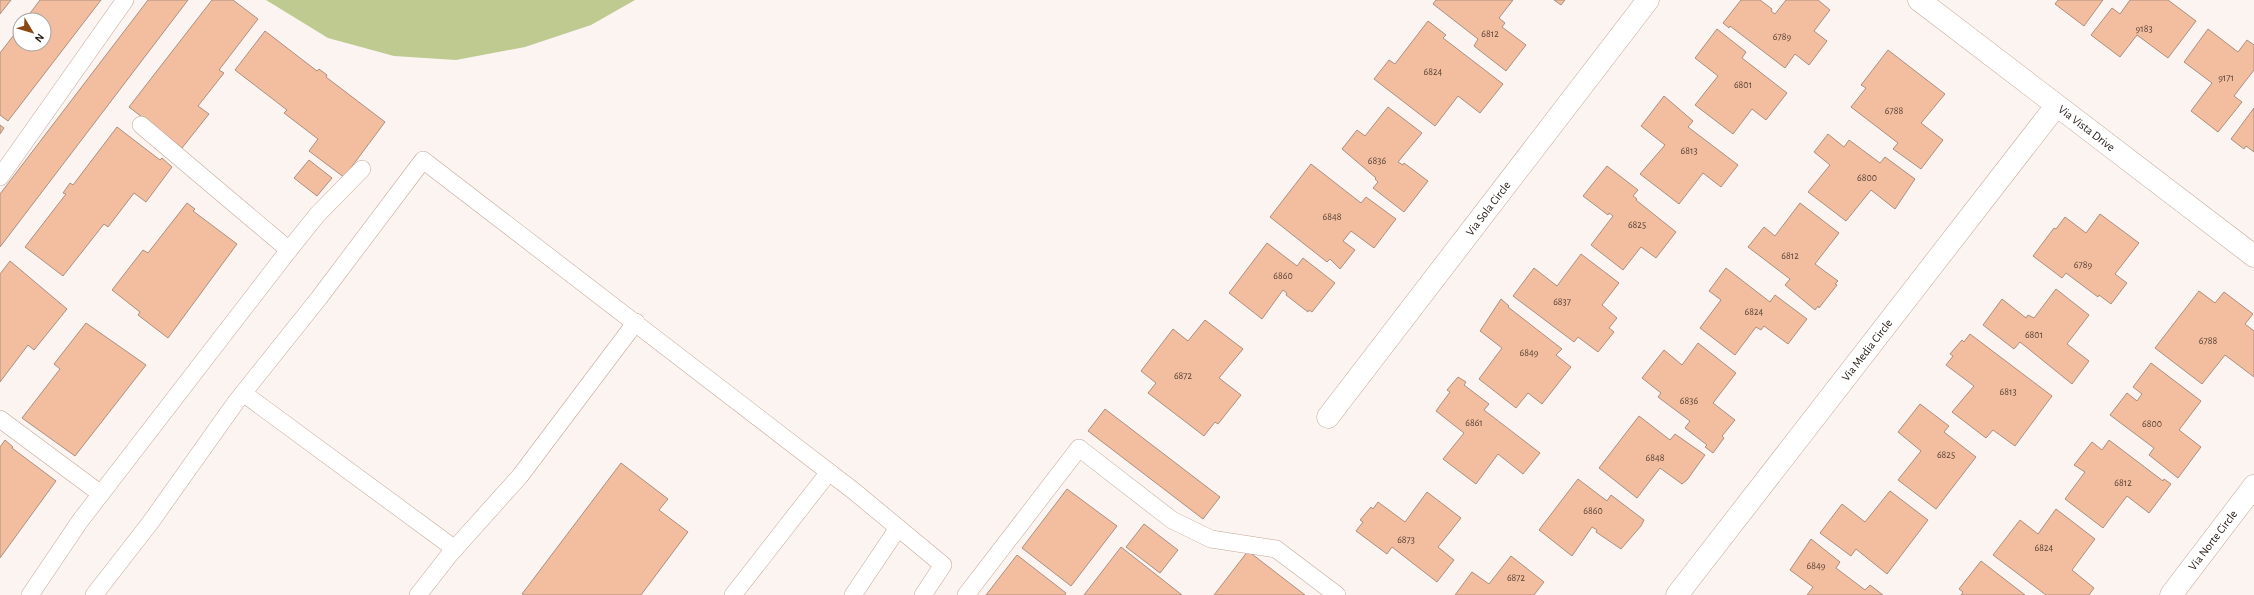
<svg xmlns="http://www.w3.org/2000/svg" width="2254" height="595" viewBox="0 0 2254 595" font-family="'Alegreya Sans',sans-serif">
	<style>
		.green { fill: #beca90 }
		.building { fill: #f3bea0; stroke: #ac8f7e }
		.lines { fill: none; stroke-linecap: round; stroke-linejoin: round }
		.service-casing { stroke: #c4a695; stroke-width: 18 }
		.minor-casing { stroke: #c4a695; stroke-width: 23 }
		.service { stroke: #fff; stroke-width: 17 }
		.minor { stroke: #fff; stroke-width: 22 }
		.labels { text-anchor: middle; stroke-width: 3; stroke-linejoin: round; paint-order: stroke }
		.number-label { font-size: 10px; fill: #564034 }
		.street-label { font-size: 12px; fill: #211610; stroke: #fff }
	</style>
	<rect width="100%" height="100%" fill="#fbf4f1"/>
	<polygon class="green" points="266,0 635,0 591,25 525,47 456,60 394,56 328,38"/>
	<g class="building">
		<polygon points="0,0 11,0 0,14"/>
		<polygon points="40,0 101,0 8,121 0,115 0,53 20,27 20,44 44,44 44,20 25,20"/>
		<polygon points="148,0 188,0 0,247 0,194"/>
		<polygon points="212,0 233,0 258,19 219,70 224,73 198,106 209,114 182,148 129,107"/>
		<polygon points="1436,0 1513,0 1499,18 1505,23 1502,27 1526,45 1506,71 1474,46 1478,39 1433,4"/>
		<polygon points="1554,0 1565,0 1561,5"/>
		<polygon points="1741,0 1760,0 1772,9 1771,11 1775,14 1786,0 1818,0 1830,10 1814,31 1827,41 1809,65 1795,54 1785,68 1730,26 1729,28 1723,23"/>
		<polygon points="2058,0 2103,0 2084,26 2055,4"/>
		<polygon points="2130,0 2168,0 2196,21 2168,58 2137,35 2120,57 2091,35 2112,8 2120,14"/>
		<polygon points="1428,21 1446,35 1443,38 1503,84 1480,113 1458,96 1435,126 1374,79 1389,60 1395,64"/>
		<polygon points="1717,29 1746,52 1742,58 1787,93 1766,120 1752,109 1733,134 1695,105 1718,76 1695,58"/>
		<polygon points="2208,29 2238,52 2247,40 2254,45 2254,70 2234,96 2242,102 2218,132 2191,111 2212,83 2184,62"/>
		<polygon points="265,31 317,71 319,69 327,75 326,77 385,122 350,169 351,170 345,178 309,151 318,139 284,113 287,110 235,70"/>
		<polygon points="1888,50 1945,94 1921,123 1943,140 1921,169 1893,149 1898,143 1851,107 1866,88 1861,85"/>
		<polygon points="1664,96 1693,121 1688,127 1738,165 1721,187 1703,173 1679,204 1640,174 1665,145 1641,126"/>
		<polygon points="1388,107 1422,133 1398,162 1403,165 1404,163 1428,181 1404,212 1373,188 1378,182 1375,179 1376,178 1342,149 1357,130 1365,136"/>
		<polygon points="2254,108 2254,152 2246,146 2244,149 2231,139"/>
		<polygon points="0,125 4,128 0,134"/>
		<polygon points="117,127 160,160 162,158 172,167 146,202 134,193 108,227 104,224 63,276 25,247 66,194 63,193 70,183 73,185"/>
		<polygon points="1828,134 1844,147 1849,140 1880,163 1885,157 1915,179 1895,209 1871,190 1846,221 1808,192 1830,165 1814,152"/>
		<polygon points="309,160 332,178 317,196 294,178"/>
		<polygon points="1311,164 1361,203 1366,197 1396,219 1374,248 1351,231 1343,241 1355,250 1340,269 1330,259 1327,262 1270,217"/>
		<polygon points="1607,166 1638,190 1633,196 1637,199 1636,200 1676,232 1656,258 1641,247 1623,270 1591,245 1613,216 1609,213 1608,215 1583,196"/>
		<polygon points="187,203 195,209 193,211 237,244 168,338 138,315 140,312 112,290 143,250 148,253"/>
		<polygon points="1800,203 1839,233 1815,264 1838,281 1835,284 1837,285 1819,308 1818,306 1815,310 1785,285 1790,279 1748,247 1764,227 1775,236"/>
		<polygon points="2100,214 2139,243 2115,274 2127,283 2111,304 2099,295 2098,297 2066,273 2062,278 2033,256 2054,228 2056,229 2065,217 2086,233"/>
		<polygon points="1267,243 1297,266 1303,258 1335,283 1312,312 1309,310 1308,312 1286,295 1287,293 1283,290 1262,319 1229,293"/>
		<polygon points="1581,254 1619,283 1602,305 1617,318 1609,328 1614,332 1598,352 1578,337 1574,342 1513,296 1534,268 1557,286"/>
		<polygon points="10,261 67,309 34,350 28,345 0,382 0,274"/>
		<polygon points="1726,268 1770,302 1775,295 1807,319 1788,344 1764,326 1761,330 1756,327 1735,355 1700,328 1721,300 1709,291"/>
		<polygon points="2056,289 2089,315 2067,344 2089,361 2072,384 2020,342 2014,349 1983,325 2002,299 2026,318 2028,315 2034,318"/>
		<polygon points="2199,291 2215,303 2224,292 2253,314 2245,324 2254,331 2254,377 2225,355 2202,384 2155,348"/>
		<polygon points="1501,299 1509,306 1508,307 1562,349 1556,355 1571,367 1542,404 1528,393 1516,408 1479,379 1502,348 1480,331"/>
		<polygon points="1205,320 1243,349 1219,378 1241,395 1218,424 1215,422 1204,436 1148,393 1156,383 1141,371 1173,329 1188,341"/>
		<polygon points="86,323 146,365 75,456 22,418 60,369 54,364"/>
		<polygon points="1970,334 2052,396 2015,446 1993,430 1986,438 1952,412 1974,386 1946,365 1953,356 1950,354 1962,340 1964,342"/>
		<polygon points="1698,343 1736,373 1713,403 1735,420 1722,436 1724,438 1713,453 1705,447 1707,445 1685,428 1690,421 1658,397 1661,393 1642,378 1664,350 1682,365"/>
		<polygon points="2151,363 2201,401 2179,430 2201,447 2178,478 2149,455 2154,448 2110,415 2127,393 2137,401 2142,394 2133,387"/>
		<polygon points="1458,377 1466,382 1464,385 1489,404 1484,410 1540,453 1523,474 1498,454 1476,484 1443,459 1464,433 1436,411 1450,392 1447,390"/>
		<polygon points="1920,404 1949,426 1944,432 1976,457 1936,509 1898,480 1921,451 1898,432"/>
		<polygon points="1105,409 1220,497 1203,519 1088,431"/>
		<polygon points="1639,416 1670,440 1675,434 1705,455 1687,480 1682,484 1660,468 1637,498 1599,468"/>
		<polygon points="5,440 13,447 12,448 56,481 0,558 0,447"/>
		<polygon points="2109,440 2163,481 2164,479 2171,484 2149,513 2127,496 2103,528 2065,499 2085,472 2074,465 2092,442 2102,450"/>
		<polygon points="621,463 668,499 659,510 688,532 641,595 524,595 522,594"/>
		<polygon points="1578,479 1607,501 1611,495 1644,520 1641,526 1621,549 1596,532 1597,530 1592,527 1572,556 1539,530"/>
		<polygon points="1067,489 1117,526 1071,586 1022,548"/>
		<polygon points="1890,491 1928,520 1887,574 1856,549 1851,556 1820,533 1842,504 1865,522"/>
		<polygon points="1427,492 1461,518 1438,547 1454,560 1437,582 1392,547 1387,554 1356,531 1363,522 1360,520 1371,507 1373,509 1378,502 1405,522"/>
		<polygon points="2056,509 2095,539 2072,570 2094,588 2089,595 2046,595 1993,555 2020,520 2038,534"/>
		<polygon points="1144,524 1178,550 1160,573 1126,547"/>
		<polygon points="1811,539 1840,562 1836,568 1865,590 1870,585 1883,595 1807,595 1813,587 1790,570"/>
		<polygon points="1121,547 1182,595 1084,595"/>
		<polygon points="1248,551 1305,595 1214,595"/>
		<polygon points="1017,555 1066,593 1065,595 986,595"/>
		<polygon points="1511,556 1544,582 1534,595 1455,595 1472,572 1489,584"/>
		<polygon points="1981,561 2025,595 1961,595 1963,592 1959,589"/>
	</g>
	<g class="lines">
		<g class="service-casing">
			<g id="service">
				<polyline points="141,125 289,250"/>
				<polyline points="0,177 125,0"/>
				<polyline points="243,393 455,549"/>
				<polyline points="0,419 101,494"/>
				<polyline points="30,595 80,521 285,255 317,215 362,169"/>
				<polyline points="94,595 150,523 236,402 319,298 423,160 855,492 943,565 923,595"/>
				<polyline points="418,595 450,554 520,476 636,322"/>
				<polyline points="733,595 829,472"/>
				<polyline points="853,595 898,528"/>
				<polyline points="966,595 1079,448 1172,520 1211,539 1276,549 1337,595"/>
			</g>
		</g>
		<g class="minor-casing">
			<g id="minor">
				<path id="s1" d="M1919 0 2254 256"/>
				<path id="s2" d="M1328 417 1648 0"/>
				<path id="s3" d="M1677 595 2056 106"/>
				<path id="s4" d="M2171 595 2254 486"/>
			</g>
		</g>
		<use href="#service" class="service"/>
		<use href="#minor" class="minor"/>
	</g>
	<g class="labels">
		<g class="number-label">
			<text x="2144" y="32">9183</text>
			<text x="1490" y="37">6812</text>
			<text x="1782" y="40">6789</text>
			<text x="1433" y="75">6824</text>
			<text x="2226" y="81">9171</text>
			<text x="1743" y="88">6801</text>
			<text x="1894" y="114">6788</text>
			<text x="1689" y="154">6813</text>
			<text x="1377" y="164">6836</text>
			<text x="1867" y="181">6800</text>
			<text x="1332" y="220">6848</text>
			<text x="1637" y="228">6825</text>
			<text x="1790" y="259">6812</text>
			<text x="2083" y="268">6789</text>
			<text x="1283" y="279">6860</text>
			<text x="1562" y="305">6837</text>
			<text x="1754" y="315">6824</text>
			<text x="2034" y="338">6801</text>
			<text x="2208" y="344">6788</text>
			<text x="1529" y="356">6849</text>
			<text x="1183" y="379">6872</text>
			<text x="2008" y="395">6813</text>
			<text x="1689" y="404">6836</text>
			<text x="1474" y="426">6861</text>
			<text x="2152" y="427">6800</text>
			<text x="1946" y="458">6825</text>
			<text x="1655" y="461">6848</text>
			<text x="2123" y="486">6812</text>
			<text x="1593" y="514">6860</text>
			<text x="1406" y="543">6873</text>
			<text x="2044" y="551">6824</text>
			<text x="1816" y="569">6849</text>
			<text x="1516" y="581">6872</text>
		</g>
		<g class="street-label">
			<text dy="4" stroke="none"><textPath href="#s1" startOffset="211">Via Vista Drive</textPath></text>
			<text dy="4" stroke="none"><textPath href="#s2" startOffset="263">Via Sola Circle</textPath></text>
			<text dy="4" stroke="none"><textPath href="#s3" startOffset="310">Via Media Circle</textPath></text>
			<text dy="4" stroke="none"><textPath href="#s4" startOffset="69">Via Norte Circle</textPath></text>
		</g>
	</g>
	<g transform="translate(32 32) rotate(128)"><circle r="19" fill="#ffffff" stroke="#a6a29f"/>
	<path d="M0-3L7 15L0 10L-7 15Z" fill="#894713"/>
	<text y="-6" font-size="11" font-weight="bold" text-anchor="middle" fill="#211610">N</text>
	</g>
</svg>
